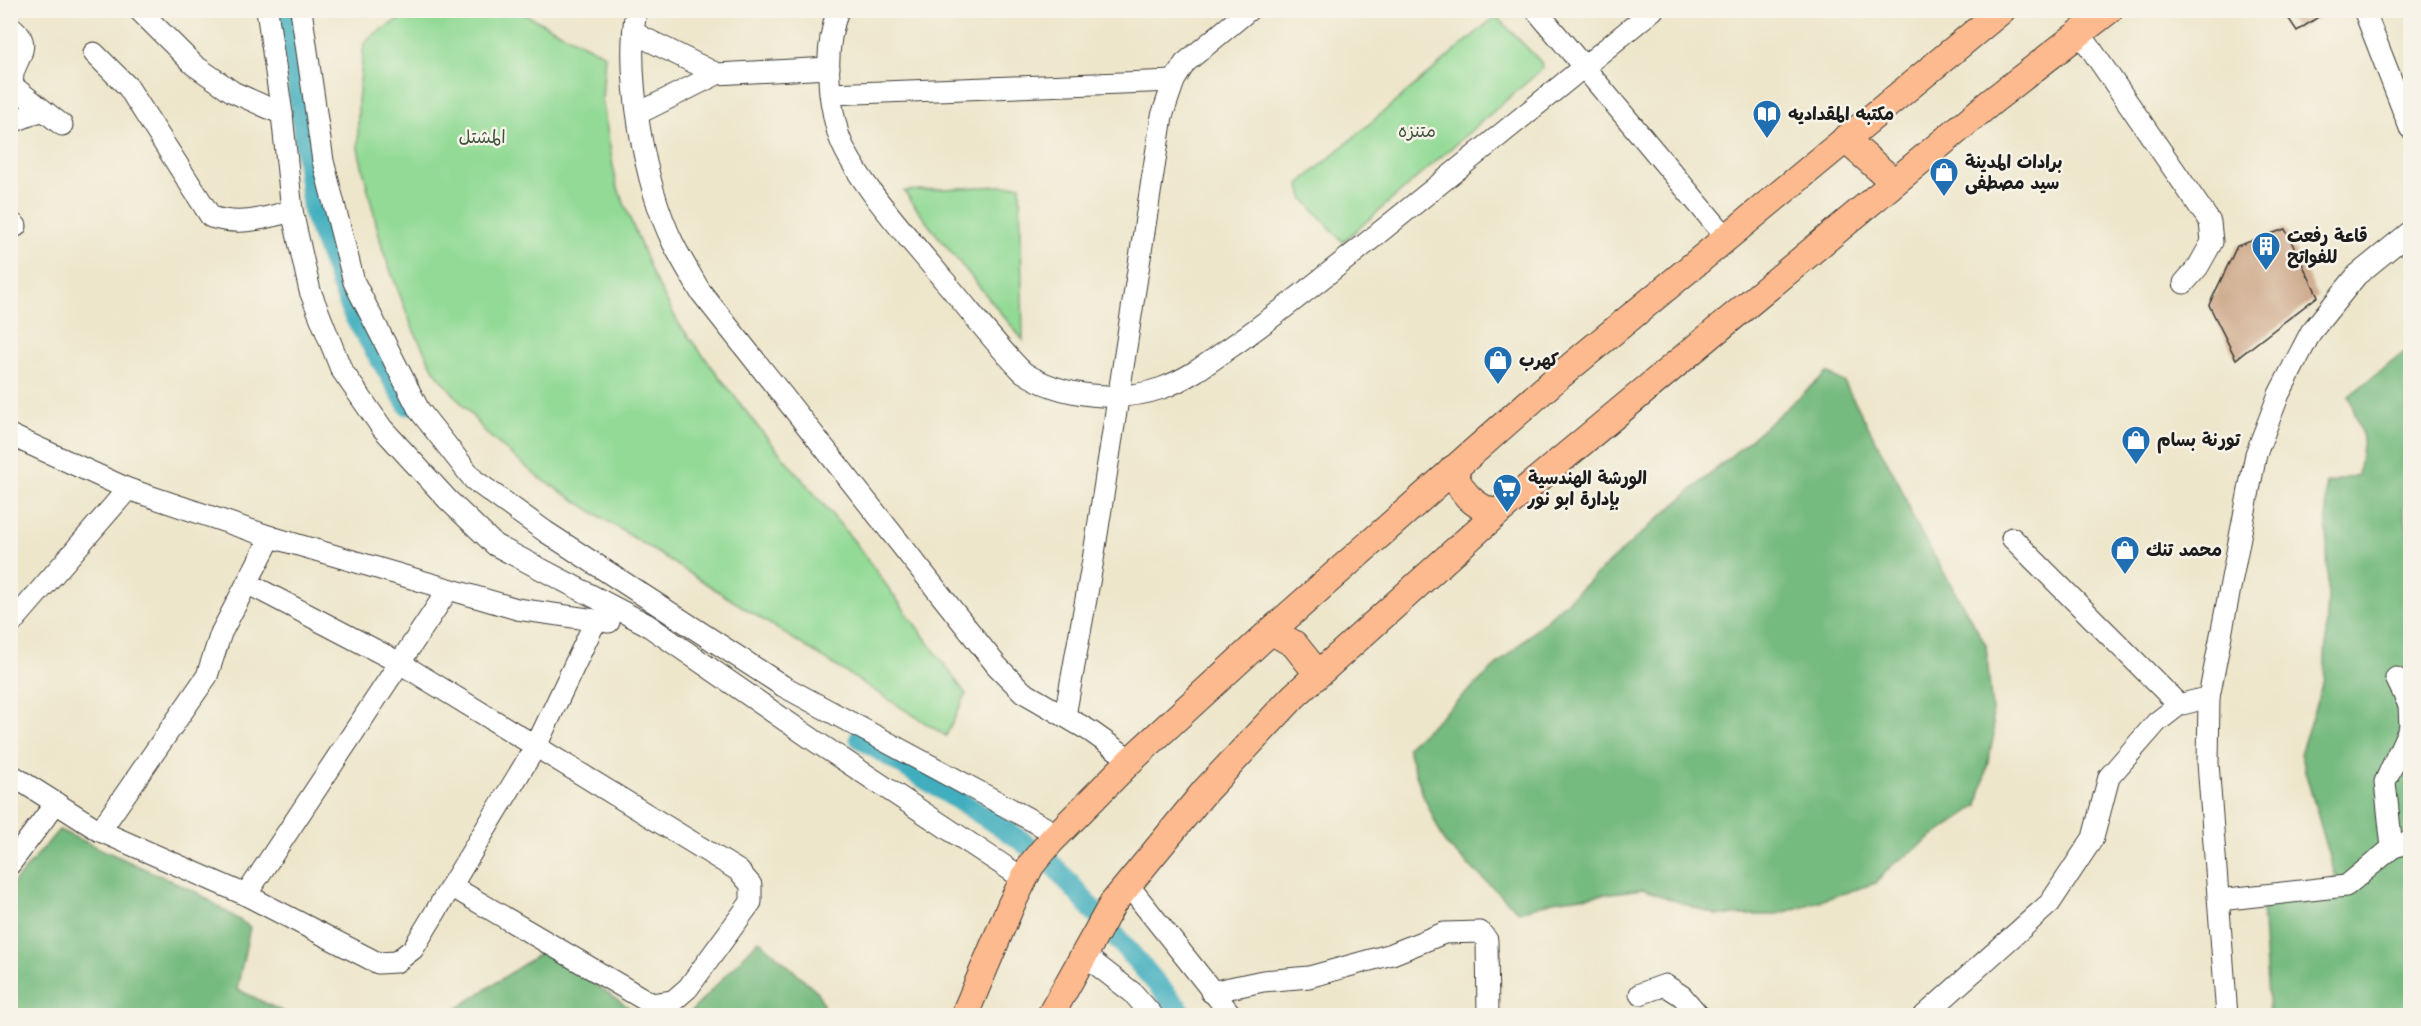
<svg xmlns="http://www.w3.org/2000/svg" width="2421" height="1026" viewBox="0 0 2421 1026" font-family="'Playpen Sans','Playpen Sans Arabic',sans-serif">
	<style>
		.green { fill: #92da95; stroke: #577b58; stroke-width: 1.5 }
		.forest { fill: #75ba7e; stroke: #486b4d; stroke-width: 1.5 }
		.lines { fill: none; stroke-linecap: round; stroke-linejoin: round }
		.canal { stroke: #41aebe; stroke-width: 21 }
		.building { fill: #c89e7d }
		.minor-casing { stroke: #3c3a36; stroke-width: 23 }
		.major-casing { stroke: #3c3a36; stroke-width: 29 }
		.minor { stroke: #fff; stroke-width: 21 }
		.major { stroke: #fcba8e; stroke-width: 27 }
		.labels { text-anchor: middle; stroke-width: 5; stroke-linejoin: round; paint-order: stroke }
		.poi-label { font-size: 18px; font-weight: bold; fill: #1c1c1c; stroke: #f7f3e8; text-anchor: start }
		.park-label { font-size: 18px; fill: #3f5540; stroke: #f7f3e8 }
	</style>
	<rect width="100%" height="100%" fill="#f7f3e8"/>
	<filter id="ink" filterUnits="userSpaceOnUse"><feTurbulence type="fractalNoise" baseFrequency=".0167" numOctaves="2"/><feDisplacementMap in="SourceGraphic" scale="12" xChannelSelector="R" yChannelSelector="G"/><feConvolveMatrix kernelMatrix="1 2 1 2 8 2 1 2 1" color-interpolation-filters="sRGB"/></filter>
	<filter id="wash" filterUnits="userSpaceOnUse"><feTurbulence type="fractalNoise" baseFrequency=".008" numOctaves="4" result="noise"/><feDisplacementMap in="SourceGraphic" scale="24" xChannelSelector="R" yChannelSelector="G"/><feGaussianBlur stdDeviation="1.35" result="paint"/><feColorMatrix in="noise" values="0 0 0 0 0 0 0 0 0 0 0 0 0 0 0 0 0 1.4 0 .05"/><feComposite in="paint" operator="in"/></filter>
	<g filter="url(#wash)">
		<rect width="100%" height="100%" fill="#eee6cb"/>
		<g class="green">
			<polygon points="516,10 605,55 602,100 616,183 653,276 679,324 758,427 854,541 966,694 946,736 538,477 487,434 434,370 413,329 383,251 358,149 358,101 364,44 374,34 413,11"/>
			<polygon points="1496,16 1541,62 1542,69 1343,242 1304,199 1299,184"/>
			<polygon points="1020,185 1023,340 928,224 904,191"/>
		</g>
		<g class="forest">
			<polygon points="2410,344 2410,503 2403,508 2410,542 2410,1015 2269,1015 2262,906 2336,878 2300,754 2324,679 2328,596 2326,483 2358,475 2363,438 2349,396 2407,350"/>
			<polygon points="1827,373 1844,382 1900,485 1915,523 1986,645 1994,735 1978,805 1891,866 1876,883 1775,915 1716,915 1642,889 1553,901 1519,912 1445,843 1423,795 1407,747 1634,540"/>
			<polygon points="59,830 198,893 250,927 237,989 289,1015 11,1015 11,886"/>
			<polygon points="759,940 818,992 827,1015 688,1015"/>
			<polygon points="545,950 640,1015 446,1016"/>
		</g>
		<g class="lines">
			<g class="canal">
				<polyline points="288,10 313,212 353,314 408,405"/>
				<polyline points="860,738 1015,836 1057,869 1185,1016"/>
			</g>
		</g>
		<g id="blocks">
			<g class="building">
				<polygon points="2283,10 2329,10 2297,31"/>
				<polygon points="2285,229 2318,296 2236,359 2209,305 2237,246"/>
			</g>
		</g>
	</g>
	<g filter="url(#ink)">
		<use href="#blocks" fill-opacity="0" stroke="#3c3a36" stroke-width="1.5"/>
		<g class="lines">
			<g class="minor-casing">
				<g id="minor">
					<polyline points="139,10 194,65 233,92 282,114"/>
					<polyline points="267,10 282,114 292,211 310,291 341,369 382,428 448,500 495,545 646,624 815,741 1024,879"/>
					<polyline points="301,10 323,161 354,282 419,410 474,480 546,532 783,686 1057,834"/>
					<path d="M636 10C625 76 644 183 673 243 681 259 691 275 700 291L997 666 1023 692 1090 731 1131 760"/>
					<path d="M838 10C824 49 827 94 838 133 851 176 912 241 942 278 969 309 994 343 1023 372 1060 397 1120 403 1162 388 1187 379 1207 364 1228 349 1272 319 1312 286 1354 253 1454 172 1554 92 1653 10"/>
					<polyline points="1536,10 1726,237"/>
					<polyline points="2364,10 2410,128"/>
					<path d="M10 26C41 49 5 63 14 87L62 125"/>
					<polyline points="634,33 717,74"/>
					<polyline points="2080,33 2210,222 2212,242 2198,267 2184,283"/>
					<path d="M94 53 128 87 211 217C240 226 262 219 292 211"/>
					<polyline points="830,94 1174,81"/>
					<polyline points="639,113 717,74 829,68"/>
					<polyline points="10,123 42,110"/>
					<polyline points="10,222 16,226"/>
					<polyline points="10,435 128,489 271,537 517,609 609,622"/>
					<polyline points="2012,538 2179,705"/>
					<polyline points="247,583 400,663 739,871 751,885 751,902 688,988 673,1001 652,1004 451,886"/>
					<polyline points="10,625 128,489"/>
					<polyline points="1065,716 1093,560 1162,116 1174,81 1185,63 1249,10"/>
					<polyline points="10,774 100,831 246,895 378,963 396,962 413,949 536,746 595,622"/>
					<polyline points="100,831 207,676 221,633 271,537"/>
					<polyline points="2392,848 2385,782 2410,727 2409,705 2396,678"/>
					<polyline points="10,864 56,803"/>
					<polyline points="1128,885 1232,1016"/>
					<polyline points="246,895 448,590"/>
					<polyline points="2219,900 2346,886 2392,848 2410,841"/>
					<polyline points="1084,955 1133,993 1153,1016"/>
					<polyline points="1211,992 1263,981 1309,977 1392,954 1444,933 1480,932 1487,940 1488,1016"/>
					<polyline points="1640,994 1665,985 1682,996 1699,1016"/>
					<polyline points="1924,1016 2050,903 2093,838 2109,777 2157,722 2179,705 2209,697"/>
					<polyline points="2227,1016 2208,763 2209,697 2256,454 2279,394 2311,332 2357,275 2410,232"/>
				</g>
			</g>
			<g class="major-casing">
				<g id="major">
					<polyline points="1845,139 1894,182"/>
					<path d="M1453 469C1460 493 1473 505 1496 514"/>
					<polyline points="1271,631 1294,644 1318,674"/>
					<polyline points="964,1016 1011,905 1031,865 1051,841 1131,760 1271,631 1557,378 2002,10"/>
					<polyline points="1050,1016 1113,903 1205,791 1294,696 1496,514 1991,102 2109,10"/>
				</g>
			</g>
			<use href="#minor" class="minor"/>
			<use href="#major" class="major"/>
		</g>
	</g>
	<defs>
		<g id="library-pin" transform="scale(1.5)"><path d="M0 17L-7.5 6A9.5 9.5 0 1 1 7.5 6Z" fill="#1f6fb2" stroke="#f7f3e8"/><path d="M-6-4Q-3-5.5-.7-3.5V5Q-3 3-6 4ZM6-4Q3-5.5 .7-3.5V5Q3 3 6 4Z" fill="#fff"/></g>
		<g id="shop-pin" transform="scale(1.5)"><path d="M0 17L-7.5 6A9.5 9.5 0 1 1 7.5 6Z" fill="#1f6fb2" stroke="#f7f3e8"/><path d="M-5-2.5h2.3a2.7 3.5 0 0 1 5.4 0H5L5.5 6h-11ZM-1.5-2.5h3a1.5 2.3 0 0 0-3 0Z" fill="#fff"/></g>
		<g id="building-pin" transform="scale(1.5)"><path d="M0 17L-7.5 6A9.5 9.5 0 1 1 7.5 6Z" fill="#1f6fb2" stroke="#f7f3e8"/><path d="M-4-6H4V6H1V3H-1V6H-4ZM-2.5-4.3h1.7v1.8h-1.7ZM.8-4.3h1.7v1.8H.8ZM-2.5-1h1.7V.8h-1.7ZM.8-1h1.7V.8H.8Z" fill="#fff"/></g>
		<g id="supermarket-pin" transform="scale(1.5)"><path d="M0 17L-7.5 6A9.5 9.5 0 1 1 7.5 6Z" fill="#1f6fb2" stroke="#f7f3e8"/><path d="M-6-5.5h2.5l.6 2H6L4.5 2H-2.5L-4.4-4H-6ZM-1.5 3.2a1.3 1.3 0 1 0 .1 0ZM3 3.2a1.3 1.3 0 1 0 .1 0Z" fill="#fff"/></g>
	</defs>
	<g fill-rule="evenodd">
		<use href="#library-pin" x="1767" y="114"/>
		<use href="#shop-pin" x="1944" y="172"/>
		<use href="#building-pin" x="2266" y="246"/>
		<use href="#shop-pin" x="1498" y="360"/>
		<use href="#shop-pin" x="2136" y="440"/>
		<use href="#supermarket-pin" x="1507" y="488"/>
		<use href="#shop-pin" x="2125" y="550"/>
	</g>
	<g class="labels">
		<g class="poi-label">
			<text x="1788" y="120">مكتبه المقداديه</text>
			<text x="1965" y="168">برادات المدينة<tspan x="1965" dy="21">سيد مصطفى</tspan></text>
			<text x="2287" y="242">قاعة رفعت<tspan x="2287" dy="21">للفواتح</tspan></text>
			<text x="1519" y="366">كهرب</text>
			<text x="2157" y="446">تورنة بسام</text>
			<text x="1528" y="484">الورشة الهندسية<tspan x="1528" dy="21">بإدارة ابو نور</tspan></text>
			<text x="2146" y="556">محمد تنك</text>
		</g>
		<g class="park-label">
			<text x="1417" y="137">متنزه</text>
			<text x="482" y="143">المشتل</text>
		</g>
	</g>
	<rect width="2421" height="1026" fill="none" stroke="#f7f3e8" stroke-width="36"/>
</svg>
